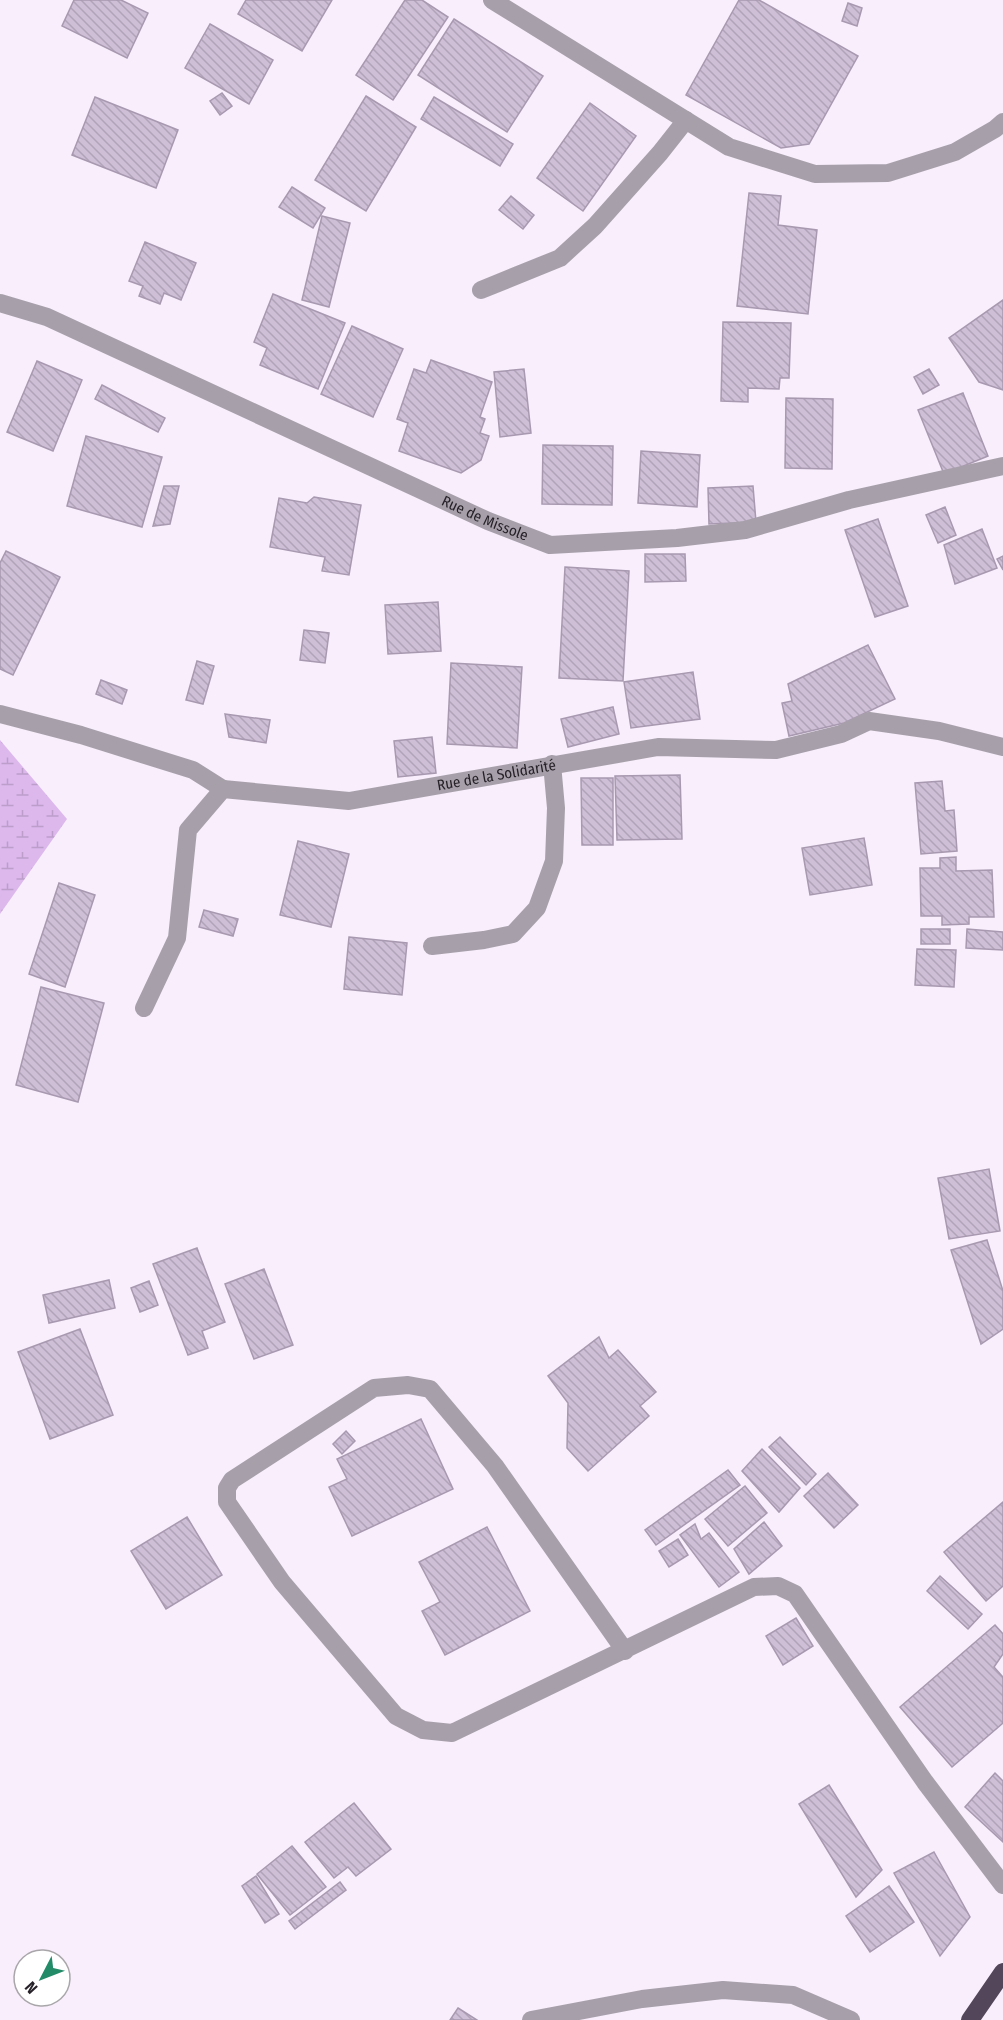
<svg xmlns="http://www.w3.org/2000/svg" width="1003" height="2020" viewBox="0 0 1003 2020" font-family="'Fira Sans Condensed',sans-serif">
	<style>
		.wetland { fill: url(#wetland-marsh) }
		.building { fill: url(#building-back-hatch); stroke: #a899b0; stroke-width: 1.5 }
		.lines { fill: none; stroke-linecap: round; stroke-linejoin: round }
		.minor { stroke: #a7a0aa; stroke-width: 18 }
		.highway { stroke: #53465a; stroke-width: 18 }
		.labels { text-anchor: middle; stroke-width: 5; stroke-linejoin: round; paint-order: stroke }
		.street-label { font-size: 15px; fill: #27212a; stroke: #fff }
	</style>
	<defs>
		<pattern id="wetland-marsh" width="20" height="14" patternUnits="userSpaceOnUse" patternTransform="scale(1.5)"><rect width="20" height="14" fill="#dcb8ed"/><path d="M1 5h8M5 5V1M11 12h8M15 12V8" fill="none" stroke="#bd9ecb"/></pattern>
		<pattern id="building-back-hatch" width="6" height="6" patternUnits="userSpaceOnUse" patternTransform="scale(1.5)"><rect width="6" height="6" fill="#cebed6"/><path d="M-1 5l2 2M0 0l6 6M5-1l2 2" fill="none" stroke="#b1a3b8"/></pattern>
	</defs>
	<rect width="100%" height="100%" fill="#f8eefc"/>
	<polygon class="wetland" points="0,740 67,819 0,914"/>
	<g class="building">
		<polygon points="74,0 121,0 148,13 127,58 62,26"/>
		<polygon points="246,0 332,0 302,51 238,14"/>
		<polygon points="405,0 422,0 448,17 393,100 356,75"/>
		<polygon points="739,0 759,0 858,56 809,144 781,148 686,95"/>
		<polygon points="848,3 862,8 857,26 842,21"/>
		<polygon points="454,19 543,76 507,132 418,75"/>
		<polygon points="210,24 273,60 249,104 185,68"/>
		<polygon points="222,93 232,106 220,115 210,101"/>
		<polygon points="366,96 416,127 366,211 315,180"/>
		<polygon points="95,97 178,130 156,188 72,155"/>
		<polygon points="434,97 513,144 500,166 421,119"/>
		<polygon points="590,103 636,136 583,211 537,178"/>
		<polygon points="292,187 325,208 313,228 279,207"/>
		<polygon points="749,193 781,196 778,225 817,230 808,314 737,306"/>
		<polygon points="511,196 534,215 523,229 499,210"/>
		<polygon points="322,216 350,223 329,307 302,300"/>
		<polygon points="145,242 196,263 181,300 164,293 160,304 139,296 143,286 129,281"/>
		<polygon points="273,294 345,323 318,389 260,365 267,348 254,342"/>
		<polygon points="1003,300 1003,390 979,382 949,338"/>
		<polygon points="723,322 791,323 789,378 780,378 779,389 748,388 748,402 721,401"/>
		<polygon points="352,326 403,349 373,417 321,394"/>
		<polygon points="431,360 492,382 480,417 485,419 480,433 489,436 481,460 461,473 399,451 408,423 397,419 414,369 426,373"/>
		<polygon points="37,361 82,380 53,451 7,432"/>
		<polygon points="524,369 531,433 500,437 494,372"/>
		<polygon points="929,369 939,385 923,394 914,377"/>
		<polygon points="102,385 165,418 158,432 95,399"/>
		<polygon points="963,393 988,456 944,474 918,410"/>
		<polygon points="786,398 833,399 832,469 785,468"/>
		<polygon points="86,436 162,457 142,527 67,506"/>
		<polygon points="543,445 613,446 612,505 542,504"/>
		<polygon points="641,451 700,455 697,507 638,503"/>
		<polygon points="164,486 179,486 170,524 153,526"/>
		<polygon points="753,486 756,522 709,524 708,488"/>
		<polygon points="314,497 361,505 349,575 322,571 325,557 270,547 279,498 307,503"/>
		<polygon points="945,507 956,535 938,543 926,515"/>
		<polygon points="878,519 908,606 875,617 845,530"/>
		<polygon points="982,529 997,568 955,584 944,545"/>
		<polygon points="6,551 60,577 13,675 0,669 0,563"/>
		<polygon points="645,554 685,554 686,581 645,582"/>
		<polygon points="1003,556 1003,570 997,559"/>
		<polygon points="565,567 629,571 623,681 559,678"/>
		<polygon points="438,602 441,651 388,654 385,605"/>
		<polygon points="304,630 329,633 325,663 300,660"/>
		<polygon points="868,645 895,699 844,723 789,736 782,703 792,701 788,684"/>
		<polygon points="197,661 214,666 203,704 186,700"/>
		<polygon points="451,663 522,667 517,748 447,744"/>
		<polygon points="693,672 700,719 631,728 624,682"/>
		<polygon points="101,680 127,690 122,704 96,694"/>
		<polygon points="613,707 619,734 568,747 561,719"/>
		<polygon points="225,714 270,720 266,743 229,737"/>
		<polygon points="432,737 436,773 398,777 394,741"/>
		<polygon points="680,775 682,839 617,840 615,776"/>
		<polygon points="581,778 613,778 613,845 582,845"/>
		<polygon points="942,781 945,811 954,810 957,851 921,854 915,783"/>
		<polygon points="864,838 872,885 810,895 802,848"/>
		<polygon points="298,841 349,854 331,927 280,915"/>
		<polygon points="956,857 956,871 992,870 994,917 969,917 969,924 942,925 942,916 921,916 920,868 940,868 940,858"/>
		<polygon points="59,883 95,895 65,987 29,974"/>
		<polygon points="204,910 238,919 233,936 199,927"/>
		<rect x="921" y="929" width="29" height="15"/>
		<polygon points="967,929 1003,932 1003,950 966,948"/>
		<polygon points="349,937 407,943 402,995 344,989"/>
		<polygon points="917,949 956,950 954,987 915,985"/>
		<polygon points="41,987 104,1003 78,1102 16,1085"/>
		<polygon points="989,1169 1000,1231 949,1239 938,1178"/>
		<polygon points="987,1240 1003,1291 1003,1329 981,1344 951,1250"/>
		<polygon points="197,1248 225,1322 202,1331 208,1348 188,1355 153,1264"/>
		<polygon points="264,1269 293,1345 254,1359 225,1284"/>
		<polygon points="109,1280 115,1308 49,1323 43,1295"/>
		<polygon points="149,1281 158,1305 140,1312 131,1288"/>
		<polygon points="80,1329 113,1415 50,1439 18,1352"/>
		<polygon points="599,1337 609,1358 618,1350 656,1392 640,1406 649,1416 588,1471 567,1448 568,1403 548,1376"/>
		<polygon points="421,1419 453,1489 352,1536 329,1487 347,1479 337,1459"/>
		<polygon points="346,1431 355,1441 342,1454 333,1444"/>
		<polygon points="780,1437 816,1474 806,1485 769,1447"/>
		<polygon points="762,1449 800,1488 779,1512 742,1471"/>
		<polygon points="728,1470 740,1485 656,1545 645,1530"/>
		<polygon points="828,1473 858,1505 834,1528 804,1496"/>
		<polygon points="745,1486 767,1513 728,1546 705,1519"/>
		<polygon points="1003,1502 1003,1586 986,1601 944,1552"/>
		<polygon points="187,1517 222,1575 166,1609 131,1551"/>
		<polygon points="764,1522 782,1546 749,1574 734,1549"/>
		<polygon points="695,1524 701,1539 709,1533 739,1572 719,1587 680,1535"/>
		<polygon points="487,1527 530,1611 445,1655 422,1611 440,1602 419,1562"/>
		<polygon points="678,1539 688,1555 669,1567 659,1551"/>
		<polygon points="940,1576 982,1614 968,1629 927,1591"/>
		<polygon points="796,1618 813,1646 783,1665 766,1636"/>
		<polygon points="995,1625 1003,1634 1003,1654 994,1667 1003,1677 1003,1723 952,1767 900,1707"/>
		<polygon points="995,1773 1003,1781 1003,1842 965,1807"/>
		<polygon points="829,1785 882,1870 856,1897 799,1804"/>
		<polygon points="354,1803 391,1849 356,1876 348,1867 334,1878 305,1842"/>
		<polygon points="292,1846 326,1887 290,1915 257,1874"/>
		<polygon points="934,1852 970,1917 940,1956 894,1873"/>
		<polygon points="256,1876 279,1914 265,1923 242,1886"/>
		<polygon points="340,1882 346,1890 295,1929 289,1921"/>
		<polygon points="889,1886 914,1922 870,1952 846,1916"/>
		<polygon points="458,2008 477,2020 450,2020"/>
	</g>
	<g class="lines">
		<g class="minor">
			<polyline points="492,0 729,147 815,174 888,173 955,152 995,129 1003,122"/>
			<polyline points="481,290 560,258 595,226 660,153 686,120"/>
			<path id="s1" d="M0 303 47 317 488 521 550 545 677 538 745 530 849 500 1003 466"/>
			<polyline points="0,714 81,735 193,770 223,789"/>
			<polyline points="432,946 484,940 513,934 537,908 554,861 556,808 552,764"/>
			<path id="s2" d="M144 1008 177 938 188 830 223 789 349 801 658 747 776 750 841 734 869 721 939 731 1003 747"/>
			<polyline points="625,1651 495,1466 430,1389 408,1385 374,1388 232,1480 227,1488 227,1502 282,1582 396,1716 423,1730 452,1733 754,1587 778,1586 795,1594 925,1782 1003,1885"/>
			<polyline points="531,2020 642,1999 723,1990 793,1995 851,2020"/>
		</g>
		<polyline class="highway" points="970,2020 1003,1972"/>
	</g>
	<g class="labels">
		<g class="street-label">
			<text dy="5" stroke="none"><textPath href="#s1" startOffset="531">Rue de Missole</textPath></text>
			<text dy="5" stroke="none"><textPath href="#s2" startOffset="516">Rue de la Solidarité</textPath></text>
		</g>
	</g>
	<g transform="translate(42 1978) rotate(228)"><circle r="28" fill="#ffffff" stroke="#a9a6aa" stroke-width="1.5"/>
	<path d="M0-4.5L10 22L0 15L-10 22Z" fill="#248b68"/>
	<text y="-9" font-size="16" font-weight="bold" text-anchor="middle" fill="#27212a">N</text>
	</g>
</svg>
